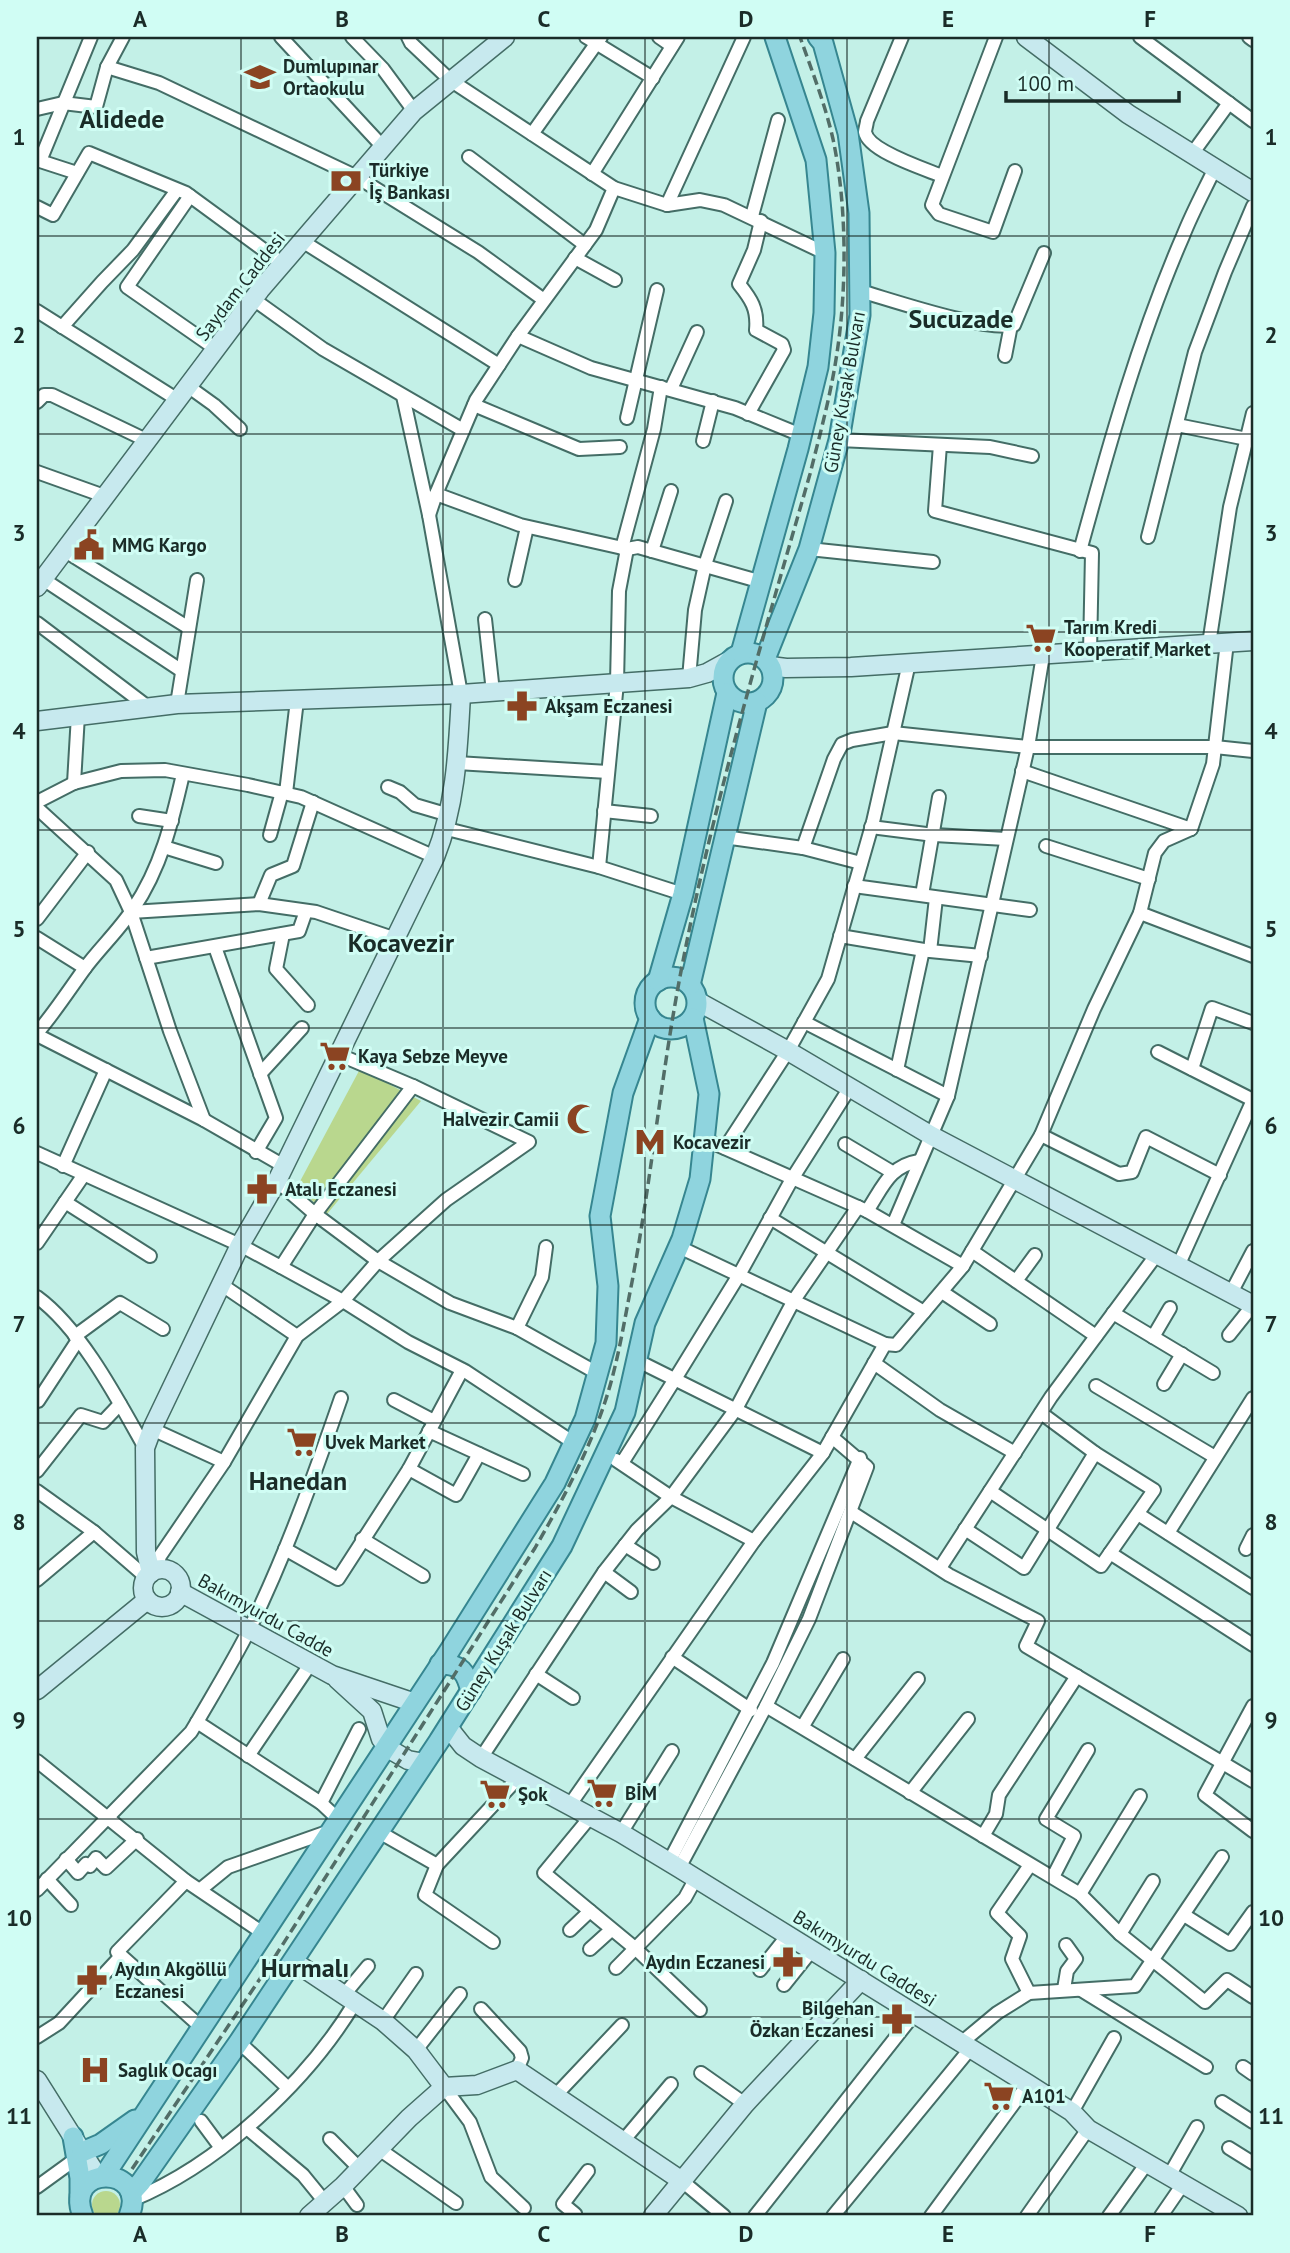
<svg xmlns="http://www.w3.org/2000/svg" width="1290" height="2253" viewBox="0 0 1290 2253" font-family="'PT Sans',sans-serif">
	<style>
		.green { fill: #b9d78e }
		.lines { fill: none; stroke-linecap: round; stroke-linejoin: round }
		.street-casing { stroke: #446d66; stroke-width: 16 }
		.secondary-casing { stroke: #446d66; stroke-width: 21 }
		.primary-casing { stroke: #368690; stroke-width: 23 }
		.street { stroke: #fff; stroke-width: 12 }
		.secondary { stroke: #c7e9ee; stroke-width: 18 }
		.primary { stroke: #8fd4de; stroke-width: 19 }
		.rail { stroke: #526d67; stroke-width: 3.5; stroke-dasharray: 10 5; stroke-linecap: butt }
		.grid { fill: none; stroke: #1a2c28; stroke-width: 2; stroke-opacity: 0.55 }
		.labels { text-anchor: middle; stroke-width: 6; stroke-linejoin: round; paint-order: stroke }
		.poi-label { font-size: 19px; font-weight: bold; fill: #1a2c28; stroke: #d0fdf4; text-anchor: start }
		.street-label { font-size: 19px; fill: #1a2c28; stroke: #d0fdf4 }
		.district-label { font-size: 26px; font-weight: bold; fill: #1a2c28; stroke: #d0fdf4 }
		.neatline { fill: none; stroke: #1a2c28; stroke-width: 2.5 }
		.grid-label { font-size: 23px; text-anchor: middle; font-weight: bold; fill: #1a2c28 }
	</style>
	<rect width="100%" height="100%" fill="#c3f0e7"/>
	<g class="green">
		<polygon points="360,1069 421,1101 327,1214 297,1187"/>
		<circle cx="106" cy="2205" r="14"/>
	</g>
	<g class="lines">
		<g class="street-casing">
			<g id="street">
				<polyline points="281,37 383,147"/>
				<polyline points="352,37 383,69 414,111"/>
				<polyline points="408,37 411,43 450,80 614,188 667,205 700,200 724,205 825,253"/>
				<polyline points="586,37 653,78"/>
				<polyline points="659,37 672,46"/>
				<path d="M902 37 867 121C867 123 865 130 865 132 868 151 925 169 942 176"/>
				<polyline points="996,37 932,205 939,214 993,232 1015,171"/>
				<polyline points="1140,37 1253,121"/>
				<polyline points="1249,37 1253,40"/>
				<polyline points="107,67 159,83 357,177 478,252 544,300"/>
				<polyline points="37,109 63,103 96,107 107,67 123,37"/>
				<polyline points="532,134 601,37"/>
				<polyline points="1192,154 1229,103"/>
				<polyline points="469,157 585,245"/>
				<polyline points="77,173 40,161 91,37"/>
				<polyline points="592,174 678,37"/>
				<polyline points="190,196 127,287 216,349"/>
				<polyline points="667,205 744,37"/>
				<polyline points="37,207 53,215 89,153 186,193 283,264"/>
				<polyline points="752,216 778,120"/>
				<polyline points="302,241 499,365"/>
				<polyline points="575,258 615,280"/>
				<path d="M860 291C895 301 982 331 1014 325L1044 253"/>
				<polyline points="253,299 323,349 463,430"/>
				<polyline points="37,311 178,400"/>
				<polyline points="62,327 102,282 133,250 177,190"/>
				<polyline points="518,336 591,368 735,408 801,435"/>
				<polyline points="1005,356 1011,325"/>
				<polyline points="189,387 214,405 240,429"/>
				<polyline points="671,389 697,332"/>
				<polyline points="403,396 429,515 461,694"/>
				<polyline points="37,402 44,395 52,395 148,441"/>
				<polyline points="474,405 579,449 620,447"/>
				<path d="M748 414 784 350 782 344 756 330C758 309 751 299 739 284L754 250 761 221"/>
				<polyline points="627,418 657,290"/>
				<polyline points="1177,425 1247,439"/>
				<polyline points="839,440 990,447 1032,456"/>
				<polyline points="703,441 713,401"/>
				<polyline points="940,445 935,511 1092,553 1090,652"/>
				<polyline points="37,472 107,497"/>
				<polyline points="436,494 520,525 627,549 638,547 762,582"/>
				<polyline points="429,515 436,494 476,400 518,336 596,230 614,188"/>
				<polyline points="1148,537 1195,352 1225,272 1253,206"/>
				<polyline points="622,548 654,429 661,387"/>
				<polyline points="809,549 933,562"/>
				<polyline points="65,551 189,628"/>
				<polyline points="652,551 671,491"/>
				<path d="M1080 551C1109 445 1139 337 1183 236 1192 213 1204 191 1215 168"/>
				<polyline points="43,579 182,671"/>
				<polyline points="515,580 527,527"/>
				<polyline points="485,619 493,692"/>
				<polyline points="37,623 148,707"/>
				<polyline points="1209,644 1230,507 1253,413"/>
				<polyline points="689,678 695,610 705,565 726,501"/>
				<polyline points="177,704 197,580"/>
				<polyline points="457,763 608,772"/>
				<polyline points="1022,771 1191,829"/>
				<polyline points="74,783 78,715"/>
				<polyline points="388,787 400,792 415,805 449,815"/>
				<polyline points="286,793 297,700"/>
				<polyline points="37,802 74,783 121,771 165,770 248,785 301,797 435,857"/>
				<polyline points="37,808 116,880 131,912 170,1031 204,1120"/>
				<polyline points="604,811 651,816"/>
				<polyline points="139,816 172,821"/>
				<polyline points="871,827 934,835 1006,839"/>
				<polyline points="447,829 599,867 683,894"/>
				<polyline points="270,835 282,792"/>
				<polyline points="724,837 803,848 861,863"/>
				<polyline points="1046,846 1149,879"/>
				<polyline points="164,847 216,863"/>
				<polyline points="803,848 834,759 842,744 852,740 893,733 1028,747 1215,747 1253,751"/>
				<polyline points="599,867 617,683 619,591 627,549"/>
				<polyline points="854,886 1030,910"/>
				<polyline points="923,889 939,797"/>
				<polyline points="259,904 271,875 293,866 313,802"/>
				<polyline points="131,912 259,904 316,912 396,939"/>
				<polyline points="1140,913 1253,956"/>
				<polyline points="37,919 88,852"/>
				<polyline points="283,934 276,969 308,1005"/>
				<polyline points="840,936 930,951 936,898"/>
				<polyline points="37,938 85,968"/>
				<polyline points="215,947 276,1118 256,1152"/>
				<polyline points="930,951 981,956"/>
				<polyline points="146,958 299,931 306,911"/>
				<polyline points="804,1022 948,1096"/>
				<path d="M37 1033C55 1012 69 990 85 968 100 948 119 930 133 909 161 868 172 822 183 774"/>
				<polyline points="37,1035 204,1120 284,1166"/>
				<polyline points="1158,1052 1253,1100"/>
				<polyline points="1192,1069 1212,1008 1253,1023"/>
				<polyline points="897,1070 923,950"/>
				<polyline points="260,1074 302,1028"/>
				<polyline points="1041,1135 1119,1174 1132,1172 1146,1137 1220,1175"/>
				<polyline points="704,1139 867,1211 963,1266"/>
				<polyline points="845,1144 892,1172"/>
				<polyline points="725,1148 788,1051 828,979 873,822 909,663"/>
				<polyline points="37,1153 240,1245 281,1267 343,1301 408,1342 465,1371 574,1443"/>
				<polyline points="63,1166 106,1070"/>
				<polyline points="277,1181 315,1214 378,1261 450,1303 517,1328 597,1373"/>
				<polyline points="65,1202 150,1256"/>
				<path d="M867 1211C883 1187 889 1166 919 1161"/>
				<polyline points="770,1218 924,1312"/>
				<polyline points="893,1225 948,1096 1028,747 1043,655"/>
				<polyline points="37,1243 83,1176"/>
				<polyline points="679,1247 885,1344"/>
				<polyline points="972,1251 1096,1336"/>
				<polyline points="1178,1266 1253,1100"/>
				<polyline points="281,1267 315,1214 413,1086"/>
				<polyline points="1016,1281 1035,1255"/>
				<polyline points="222,1285 297,1336"/>
				<polyline points="942,1292 990,1324"/>
				<polyline points="1231,1293 1253,1251"/>
				<path d="M37 1297C81 1329 118 1400 145 1448"/>
				<polyline points="1113,1313 1213,1373"/>
				<polyline points="517,1328 542,1277 546,1247"/>
				<polyline points="1229,1335 1253,1305"/>
				<polyline points="75,1336 120,1303 163,1329"/>
				<polyline points="1153,1337 1170,1308"/>
				<polyline points="636,1360 823,1453"/>
				<polyline points="874,1363 940,1410 1015,1453"/>
				<polyline points="1164,1384 1182,1354"/>
				<polyline points="1096,1386 1215,1457"/>
				<polyline points="394,1400 434,1421"/>
				<polyline points="38,1401 78,1340"/>
				<polyline points="152,1429 224,1462"/>
				<polyline points="429,1431 523,1474"/>
				<polyline points="616,1460 671,1497 754,1541"/>
				<polyline points="622,1463 675,1379 739,1275 792,1179 849,1089"/>
				<polyline points="409,1469 456,1495 479,1454"/>
				<polyline points="37,1471 81,1415 103,1422 120,1404"/>
				<polyline points="37,1491 94,1532 146,1577"/>
				<polyline points="990,1491 1101,1566 1154,1490 1095,1453"/>
				<polyline points="851,1512 949,1575 1038,1621 1026,1646 1253,1781"/>
				<polyline points="1138,1514 1253,1588"/>
				<polyline points="965,1529 1024,1568 1095,1453 1041,1413"/>
				<polyline points="1168,1533 1253,1398"/>
				<polyline points="362,1539 423,1576"/>
				<polyline points="625,1545 653,1563"/>
				<polyline points="285,1549 338,1579 409,1469 462,1370"/>
				<polyline points="1246,1549 1253,1535"/>
				<polyline points="1110,1553 1253,1645"/>
				<polyline points="940,1568 1051,1397 1157,1254"/>
				<polyline points="156,1570 160,1556 224,1462 297,1336 343,1301 378,1261 446,1200 529,1142 413,1086 340,1055"/>
				<polyline points="604,1572 631,1592"/>
				<polyline points="37,1580 94,1532"/>
				<polyline points="672,1657 751,1710"/>
				<polyline points="536,1674 573,1698"/>
				<polyline points="766,1706 1080,1894 1120,1934 1205,2002 1227,1980 1253,1997"/>
				<polyline points="1253,1706 1205,1795 1253,1831"/>
				<polyline points="197,1722 321,1803 338,1819"/>
				<polyline points="803,1726 843,1659"/>
				<polyline points="248,1756 311,1663"/>
				<polyline points="481,1758 604,1572 637,1530 671,1497 736,1409 794,1300 858,1207"/>
				<polyline points="855,1759 918,1679"/>
				<polyline points="37,1761 186,1881 263,1933"/>
				<polyline points="910,1793 968,1719"/>
				<polyline points="321,1803 359,1729"/>
				<polyline points="569,1806 754,1541 823,1453 885,1344 896,1345 963,1266 1041,1135 1094,1009 1140,913 1155,853 1164,841 1191,829 1213,764 1227,642"/>
				<polyline points="591,1816 544,1873 636,1949 700,2010"/>
				<polyline points="379,1832 437,1865"/>
				<polyline points="621,1833 672,1751"/>
				<polyline points="983,1836 996,1814 999,1795 1077,1676"/>
				<polyline points="66,1859 78,1873 86,1864 90,1866 96,1858 106,1868 137,1839"/>
				<polyline points="669,1862 773,1663 860,1458"/>
				<polyline points="679,1868 766,1706 809,1619 867,1467 832,1437"/>
				<polyline points="1053,1877 1074,1836 1046,1819 1088,1750"/>
				<polyline points="47,1879 71,1905"/>
				<polyline points="186,1881 117,1952 201,2027"/>
				<polyline points="201,1889 228,1867 330,1831"/>
				<path d="M37 1890 191 1732 197 1722C215 1691 234 1660 250 1628 286 1554 314 1476 341 1398"/>
				<polyline points="1080,1894 1140,1796"/>
				<polyline points="1184,1915 1230,1944 1253,1912"/>
				<polyline points="570,1930 590,1911"/>
				<polyline points="1120,1934 1153,1881"/>
				<polyline points="493,1942 425,1895 437,1865 519,1777"/>
				<polyline points="590,1949 611,1930"/>
				<polyline points="616,1968 685,1898 696,1878"/>
				<polyline points="760,1970 788,1935"/>
				<polyline points="784,1985 812,1950"/>
				<polyline points="1064,1989 1067,1971 1076,1959 1066,1945"/>
				<polyline points="1081,1990 1206,2067"/>
				<polyline points="1029,1993 1012,1959 1020,1936 997,1913 1030,1865"/>
				<polyline points="343,1996 368,1966"/>
				<polyline points="481,2009 520,2051 522,2058 517,2070"/>
				<polyline points="383,2021 416,1974"/>
				<polyline points="37,2037 59,2023 121,1956"/>
				<polyline points="239,2042 287,2087"/>
				<polyline points="961,2043 997,2013 1029,1993 1135,1986 1222,1857"/>
				<polyline points="416,2050 460,1994"/>
				<polyline points="1243,2067 1253,2074"/>
				<polyline points="701,2073 745,2104"/>
				<polyline points="444,2087 470,2122 491,2177 524,2208"/>
				<polyline points="555,2096 622,2025"/>
				<polyline points="1222,2102 1253,2122"/>
				<polyline points="1072,2112 1114,2038"/>
				<polyline points="201,2121 221,2148"/>
				<polyline points="248,2129 303,2175 325,2202"/>
				<polyline points="330,2139 360,2169"/>
				<polyline points="623,2141 671,2084"/>
				<polyline points="1229,2148 1253,2163"/>
				<polyline points="379,2149 456,2203"/>
				<polyline points="1169,2176 1197,2127"/>
				<polyline points="682,2181 724,2216"/>
				<polyline points="343,2186 357,2205"/>
				<polyline points="37,2187 77,2158"/>
				<path d="M132 2200C218 2165 306 2083 354 2004"/>
				<polyline points="574,2216 575,2214 563,2204 588,2171"/>
				<polyline points="755,2216 915,2013"/>
				<polyline points="833,2216 970,2049"/>
				<polyline points="931,2216 1028,2084"/>
				<polyline points="1027,2216 1088,2129"/>
				<polyline points="1109,2216 1147,2163"/>
				<polyline points="1161,2216 1183,2184"/>
			</g>
		</g>
		<g class="secondary-casing">
			<g id="secondary">
				<polyline points="1026,37 1128,114 1253,192"/>
				<polyline points="37,587 260,290 414,111 505,37"/>
				<polyline points="770,666 786,668 851,667 1253,641"/>
				<polyline points="37,721 177,704 461,694 689,678 707,673 727,662"/>
				<polyline points="697,1001 788,1051 932,1136 1253,1305"/>
				<circle cx="162" cy="1588" r="19"/>
				<path d="M151 1573 146 1552 145 1448 152 1429 240 1245 277 1181 435 857C456 805 458 750 461 694"/>
				<polyline points="180,1592 332,1675 415,1703"/>
				<polyline points="337,1679 372,1711 381,1739 391,1750 408,1760 424,1763"/>
				<polyline points="37,1690 147,1600"/>
				<polyline points="448,1727 463,1746 481,1758 621,1833 679,1868 1028,2084 1072,2112 1088,2129 1238,2216"/>
				<polyline points="293,1961 383,2021 416,2050 444,2087"/>
				<polyline points="37,2080 98,2177"/>
				<polyline points="309,2216 343,2186 409,2118 444,2087 477,2085 517,2070 682,2181"/>
				<polyline points="653,2216 745,2104 861,1980"/>
			</g>
		</g>
		<g class="primary-casing">
			<g id="primary">
				<circle cx="748" cy="678" r="25"/>
				<polyline points="741,653 798,449 818,367 824,313 825,253 816,160 775,37"/>
				<polyline points="765,659 809,549 839,440 860,315 859,213 848,133 823,43 818,37"/>
				<circle cx="671" cy="1003" r="26"/>
				<polyline points="658,981 683,894 727,693"/>
				<polyline points="690,985 757,702"/>
				<path d="M440 1664C461 1664 466 1672 471 1691"/>
				<polyline points="73,2137 80,2178 80,2195"/>
				<polyline points="82,2152 101,2144 135,2120"/>
				<polyline points="104,2176 450,1650 555,1483 585,1419 606,1343 608,1286 600,1216 623,1093 650,1018"/>
				<polyline points="131,2193 141,2182 239,2042 439,1741 562,1546 625,1412 645,1323 682,1239 700,1179 709,1094 693,1018"/>
				<path d="M83 2216C62 2164 150 2164 129 2216"/>
			</g>
		</g>
		<use href="#street" class="street"/>
		<use href="#secondary" class="secondary"/>
		<use href="#primary" class="primary"/>
		<path class="rail" d="M132 2169 276 1955 535 1548C562 1501 588 1453 605 1402 618 1363 624 1322 632 1282 652 1175 662 1067 683 961 715 796 764 635 810 474 820 434 831 394 837 353 847 287 847 205 833 139 825 104 812 71 800 37"/>
	</g>
	<path class="grid" d="M241 37V2216M443 37V2216M645 37V2216M847 37V2216M1049 37V2216M37 236H1253M37 434H1253M37 632H1253M37 830H1253M37 1028H1253M37 1225H1253M37 1423H1253M37 1621H1253M37 1819H1253M37 2017H1253"/>
	<defs>
		<g id="school-bare" transform="scale(2.415)"><path d="M0-5L7-2L0 1L-7-2ZM-4 1L0 2.5L4 1V4Q0 6-4 4Z" fill="#8b4422" stroke="#d0fdf4" stroke-width="2.5" paint-order="stroke"/></g>
		<g id="bank-bare" transform="scale(2.415)"><path d="M-6-4H6V4H-6ZM0-2.3a2.3 2.3 0 1 0 0 4.6a2.3 2.3 0 1 0 0-4.6Z" fill="#8b4422" stroke="#d0fdf4" stroke-width="2.5" paint-order="stroke"/></g>
		<g id="civic-bare" transform="scale(2.415)"><path d="M-.6-6.5H3V-4.5H.6V-3L4-1V1h2V6H-6V1h2V-1L-.6-3ZM-1.2 2.5V6h2.4V2.5Z" fill="#8b4422" stroke="#d0fdf4" stroke-width="2.5" paint-order="stroke"/></g>
		<g id="supermarket-bare" transform="scale(2.415)"><path d="M-6-5.5h2.5l.6 2H6L4.5 2H-2.5L-4.4-4H-6ZM-1.5 3.2a1.3 1.3 0 1 0 .1 0ZM3 3.2a1.3 1.3 0 1 0 .1 0Z" fill="#8b4422" stroke="#d0fdf4" stroke-width="2.5" paint-order="stroke"/></g>
		<g id="pharmacy-bare" transform="scale(2.415)"><path d="M-2-6h4v4h4v4h-4v4h-4v-4h-4v-4h4Z" fill="#8b4422" stroke="#d0fdf4" stroke-width="2.5" paint-order="stroke"/></g>
		<g id="mosque-bare" transform="scale(2.415)"><path d="M3.5-4.9A6 6 0 1 0 3.5 4.9A5 5 0 1 1 3.5-4.9Z" fill="#8b4422" stroke="#d0fdf4" stroke-width="2.5" paint-order="stroke"/></g>
		<g id="metro-bare" transform="scale(2.415)"><path d="M-5.5 5V-5H-3L0 0L3-5H5.5V5H3V-.5L0 4L-3-.5V5Z" fill="#8b4422" stroke="#d0fdf4" stroke-width="2.5" paint-order="stroke"/></g>
		<g id="hospital-bare" transform="scale(2.415)"><path d="M-5-5h3v3.5h4V-5h3V5h-3V1.5h-4V5h-3Z" fill="#8b4422" stroke="#d0fdf4" stroke-width="2.5" paint-order="stroke"/></g>
	</defs>
	<g fill-rule="evenodd">
		<use href="#school-bare" x="260" y="77"/>
		<use href="#bank-bare" x="346" y="181"/>
		<use href="#civic-bare" x="89" y="545"/>
		<use href="#supermarket-bare" x="1041" y="638"/>
		<use href="#pharmacy-bare" x="522" y="706"/>
		<use href="#supermarket-bare" x="335" y="1056"/>
		<use href="#mosque-bare" x="582" y="1119"/>
		<use href="#metro-bare" x="650" y="1142"/>
		<use href="#pharmacy-bare" x="262" y="1189"/>
		<use href="#supermarket-bare" x="302" y="1442"/>
		<use href="#supermarket-bare" x="602" y="1793"/>
		<use href="#supermarket-bare" x="495" y="1794"/>
		<use href="#pharmacy-bare" x="788" y="1962"/>
		<use href="#pharmacy-bare" x="92" y="1980"/>
		<use href="#pharmacy-bare" x="897" y="2019"/>
		<use href="#hospital-bare" x="95" y="2070"/>
		<use href="#supermarket-bare" x="999" y="2096"/>
	</g>
	<g class="labels">
		<g class="poi-label">
			<text x="283" y="73">Dumlupınar<tspan x="283" dy="22">Ortaokulu</tspan></text>
			<text x="369" y="177">Türkiye<tspan x="369" dy="22">İş Bankası</tspan></text>
			<text x="112" y="552">MMG Kargo</text>
			<text x="1064" y="634">Tarım Kredi<tspan x="1064" dy="22">Kooperatif Market</tspan></text>
			<text x="545" y="713">Akşam Eczanesi</text>
			<text x="358" y="1063">Kaya Sebze Meyve</text>
			<text x="559" y="1126" text-anchor="end">Halvezir Camii</text>
			<text x="673" y="1149">Kocavezir</text>
			<text x="285" y="1196">Atalı Eczanesi</text>
			<text x="325" y="1449">Uvek Market</text>
			<text x="625" y="1800">BİM</text>
			<text x="518" y="1801">Şok</text>
			<text x="765" y="1969" text-anchor="end">Aydın Eczanesi</text>
			<text x="115" y="1976">Aydın Akgöllü<tspan x="115" dy="22">Eczanesi</tspan></text>
			<text x="874" y="2015" text-anchor="end">Bilgehan<tspan x="874" dy="22">Özkan Eczanesi</tspan></text>
			<text x="118" y="2077">Saglık Ocagı</text>
			<text x="1022" y="2103">A101</text>
		</g>
		<g class="street-label">
			<text transform="translate(240 286) rotate(-52)" y="7">Saydam Caddesi</text>
			<text transform="translate(844 392) rotate(-80)" y="7">Güney Kuşak Bulvarı</text>
			<text transform="translate(266 1615) rotate(29)" y="7">Bakımyurdu Cadde</text>
			<text transform="translate(503 1640) rotate(-58)" y="7">Güney Kuşak Bulvarı</text>
			<text transform="translate(865 1958) rotate(32)" y="7">Bakımyurdu Caddesi</text>
		</g>
		<g class="district-label">
			<text x="122" y="128">Alidede</text>
			<text x="961" y="328">Sucuzade</text>
			<text x="401" y="952">Kocavezir</text>
			<text x="298" y="1490">Hanedan</text>
			<text x="305" y="1977">Hurmalı</text>
		</g>
	</g>
	<rect width="1290" height="2253" fill="none" stroke="#d0fdf4" stroke-width="77"/>
	<path d="M1006 91v10h173v-10" fill="none" stroke="#1a2c28" stroke-width="3.5"/>
	<text x="1017" y="91" font-size="21" fill="#1a2c28" stroke="#d0fdf4" stroke-width="5" paint-order="stroke">100 m</text>
	<rect x="38" y="38" width="1214" height="2176" class="neatline"/>
	<g class="grid-label">
		<text x="140" y="27">A</text>
		<text x="342" y="27">B</text>
		<text x="544" y="27">C</text>
		<text x="746" y="27">D</text>
		<text x="948" y="27">E</text>
		<text x="1150" y="27">F</text>
		<text x="19" y="145">1</text>
		<text x="1271" y="145">1</text>
		<text x="19" y="343">2</text>
		<text x="1271" y="343">2</text>
		<text x="19" y="541">3</text>
		<text x="1271" y="541">3</text>
		<text x="19" y="739">4</text>
		<text x="1271" y="739">4</text>
		<text x="19" y="937">5</text>
		<text x="1271" y="937">5</text>
		<text x="19" y="1134">6</text>
		<text x="1271" y="1134">6</text>
		<text x="19" y="1332">7</text>
		<text x="1271" y="1332">7</text>
		<text x="19" y="1530">8</text>
		<text x="1271" y="1530">8</text>
		<text x="19" y="1728">9</text>
		<text x="1271" y="1728">9</text>
		<text x="19" y="1926">10</text>
		<text x="1271" y="1926">10</text>
		<text x="19" y="2124">11</text>
		<text x="1271" y="2124">11</text>
		<text x="140" y="2242">A</text>
		<text x="342" y="2242">B</text>
		<text x="544" y="2242">C</text>
		<text x="746" y="2242">D</text>
		<text x="948" y="2242">E</text>
		<text x="1150" y="2242">F</text>
	</g>
</svg>
